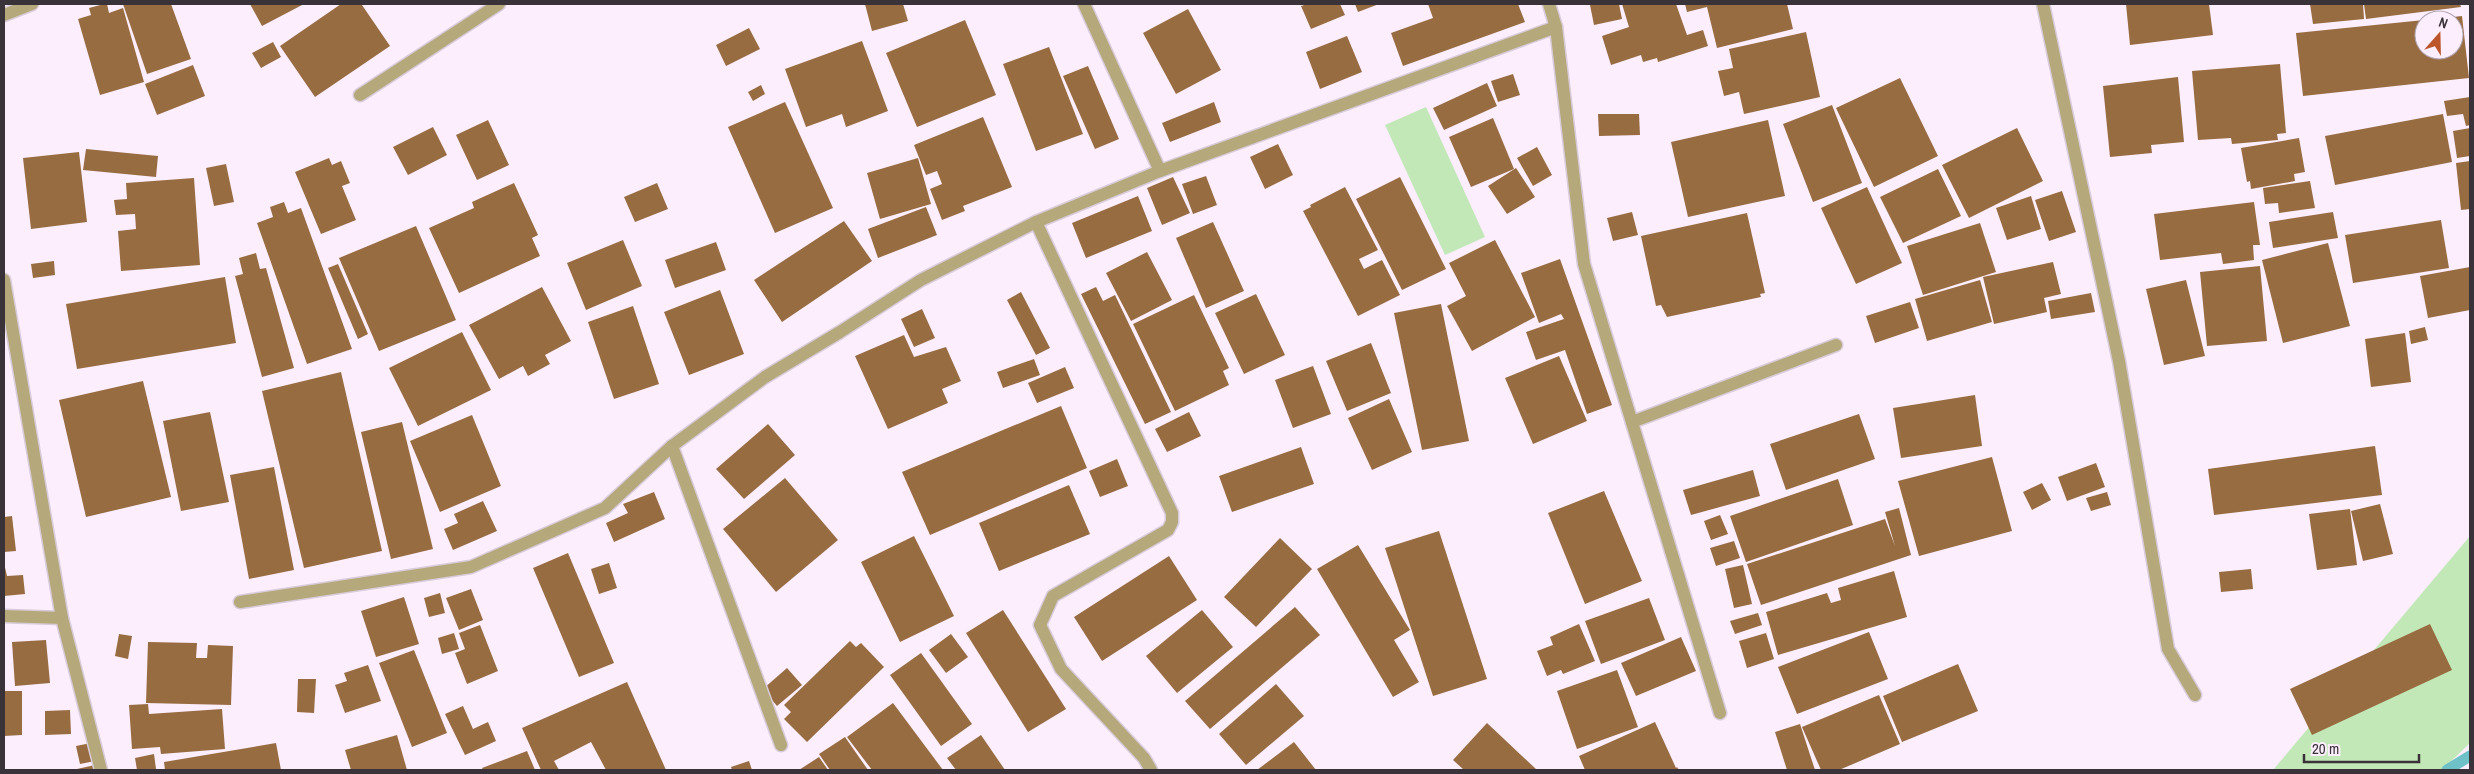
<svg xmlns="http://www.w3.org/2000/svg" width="2474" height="774" viewBox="0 0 2474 774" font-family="'Archivo Narrow',sans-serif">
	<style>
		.green { fill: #c3e8b8 }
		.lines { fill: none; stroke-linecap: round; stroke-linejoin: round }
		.stream { stroke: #6ec1c6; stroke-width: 11 }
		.building { fill: #986c41 }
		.street-casing { stroke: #d9ccda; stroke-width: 15 }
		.street { stroke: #b5a87b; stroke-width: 12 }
	</style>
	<rect width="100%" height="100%" fill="#fceefd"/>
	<g class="green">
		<polygon points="1426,107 1485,237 1445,255 1385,125"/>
		<polygon points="2470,536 2470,743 2442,770 2273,770"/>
	</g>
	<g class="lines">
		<polyline class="stream" points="2447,770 2470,756"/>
	</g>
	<g class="building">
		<polygon points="104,4 107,4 109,13 123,8 144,82 100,95 78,19 91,15 89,8"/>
		<polygon points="123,4 171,4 191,59 147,74"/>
		<polygon points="250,4 304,4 262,26"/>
		<polygon points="341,4 364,4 362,5 390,46 315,97 280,46"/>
		<polygon points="865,4 903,4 908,21 872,31"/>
		<polygon points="1308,4 1340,4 1345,15 1311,29 1301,6"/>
		<polygon points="1355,4 1379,4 1358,12"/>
		<polygon points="1428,4 1518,4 1525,22 1403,66 1391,33 1433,18"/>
		<polygon points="1595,4 1619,4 1622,19 1594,25 1590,5"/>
		<polygon points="1622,4 1676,4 1687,35 1703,30 1708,46 1658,62 1657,58 1643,62 1641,55 1611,65 1602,36 1629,27"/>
		<polygon points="1685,4 1787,4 1793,29 1717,48 1707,7 1687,12"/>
		<polygon points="2126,4 2209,4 2213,35 2130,45"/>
		<polygon points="2310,4 2363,4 2364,19 2313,24"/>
		<polygon points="2364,4 2460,4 2461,7 2366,19"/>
		<polygon points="1188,9 1221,70 1176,94 1143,33"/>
		<polygon points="2462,16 2469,78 2303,96 2296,33 2424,20 2424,50 2454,50 2454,20 2435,19"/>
		<polygon points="965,20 996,95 917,127 886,53"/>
		<polygon points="749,28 760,49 726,66 716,45"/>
		<polygon points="1806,32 1820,97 1744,114 1739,92 1724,96 1718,71 1733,68 1729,49"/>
		<polygon points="1347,36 1362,72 1320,89 1306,52"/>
		<polygon points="862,41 888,111 846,127 842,114 806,127 785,69"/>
		<polygon points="273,42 281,57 261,68 252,53"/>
		<polygon points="1049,47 1083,134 1036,151 1003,64"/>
		<polygon points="2280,64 2286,133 2277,134 2278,140 2232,144 2231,138 2198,140 2192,71"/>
		<polygon points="193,65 205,96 157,115 145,84"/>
		<polygon points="1088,66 1119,139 1095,149 1063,76"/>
		<polygon points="1513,74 1520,95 1498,102 1491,81"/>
		<polygon points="2178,77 2184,142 2151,145 2152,153 2110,157 2103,86"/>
		<polygon points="1900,78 1938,156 1874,187 1836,108"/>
		<polygon points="1487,83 1497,106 1444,130 1433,108"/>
		<polygon points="761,85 765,94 753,101 748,92"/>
		<polygon points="2470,97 2470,125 2466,126 2463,114 2447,116 2444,101"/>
		<polygon points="785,102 833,208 775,233 728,127"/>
		<polygon points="1214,102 1221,122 1170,142 1162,123"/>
		<polygon points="1832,105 1862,183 1813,202 1783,124"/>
		<polygon points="1598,114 1639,114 1640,135 1599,136"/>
		<polygon points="2443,114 2452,162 2335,185 2325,136"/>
		<polygon points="983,117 1012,187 963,206 965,211 942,220 930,189 942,184 937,171 926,175 914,145"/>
		<polygon points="1493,118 1514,169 1471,187 1449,137"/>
		<polygon points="488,120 509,165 477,180 456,135"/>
		<polygon points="1768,120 1785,196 1688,217 1671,142"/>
		<polygon points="433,127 447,155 408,175 393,147"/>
		<polygon points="2017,128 2043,181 1969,218 1942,165"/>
		<polygon points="2470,128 2470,156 2457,158 2453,131"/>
		<polygon points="2299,138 2305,172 2294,174 2295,181 2251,189 2250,181 2247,182 2241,148"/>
		<polygon points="1278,144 1293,175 1265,189 1250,157"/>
		<polygon points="1537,147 1552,175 1533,186 1517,158"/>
		<polygon points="86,149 158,156 156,177 83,170"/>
		<polygon points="79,152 87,222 31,229 23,158"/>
		<polygon points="329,158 332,165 341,161 350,183 342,186 356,220 321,234 295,172"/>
		<polygon points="918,158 931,204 880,219 867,173"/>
		<polygon points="2470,161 2470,209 2461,210 2456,163"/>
		<polygon points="226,164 234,202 214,206 206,168"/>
		<polygon points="1516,168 1535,197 1507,214 1488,186"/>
		<polygon points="1938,169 1961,216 1903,243 1880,197"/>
		<polygon points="1206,176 1217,205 1193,214 1182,184"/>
		<polygon points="1173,177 1190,213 1162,225 1147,188"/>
		<polygon points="1400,177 1446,269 1402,290 1356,199"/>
		<polygon points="194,178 200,265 121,271 118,231 136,229 135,214 116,215 114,200 127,199 126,183"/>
		<polygon points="2310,181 2315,208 2279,213 2278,203 2265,204 2263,188"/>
		<polygon points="514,183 538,235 532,238 540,256 459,293 429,228 474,208 472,202"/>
		<polygon points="657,183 668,209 635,222 624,197"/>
		<polygon points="1345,187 1378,250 1359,259 1364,269 1382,260 1400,295 1358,316 1303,211 1311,207 1310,205"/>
		<polygon points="1867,187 1902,263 1856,284 1821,208"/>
		<polygon points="2062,191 2076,232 2049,241 2035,200"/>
		<polygon points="1138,196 1152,231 1086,258 1072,223"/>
		<polygon points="2031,196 2041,229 2007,240 1996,208"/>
		<polygon points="284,202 288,213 301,208 352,349 307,364 257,223 273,217 270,207"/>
		<polygon points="2254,202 2260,245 2253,245 2254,260 2223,264 2221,253 2160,260 2154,214"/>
		<polygon points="926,207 937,235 878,258 868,229"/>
		<polygon points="1632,212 1638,235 1613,241 1607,218"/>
		<polygon points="2333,212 2338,238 2273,248 2269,222"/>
		<polygon points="1747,213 1765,293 1760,294 1761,297 1667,317 1661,305 1656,306 1641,236"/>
		<polygon points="2441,220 2449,268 2353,283 2345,235"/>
		<polygon points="844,221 872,261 782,322 754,280"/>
		<polygon points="1213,222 1244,291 1206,308 1176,238"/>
		<polygon points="1980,223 1996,272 1923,295 1907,246"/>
		<polygon points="416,226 456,320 379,351 339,258"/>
		<polygon points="623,240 642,286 586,310 567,263"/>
		<polygon points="1495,240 1535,317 1472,351 1447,306 1466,296 1449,263"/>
		<polygon points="716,242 726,270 675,288 665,260"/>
		<polygon points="2328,243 2350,326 2283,343 2262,260"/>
		<polygon points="1147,252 1172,300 1131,321 1106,273"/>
		<polygon points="256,253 260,269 266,268 294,368 262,377 235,276 243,274 239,258"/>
		<polygon points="1560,259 1612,405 1587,414 1565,350 1536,360 1526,332 1564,319 1561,314 1539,323 1521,273"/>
		<polygon points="54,261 55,275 33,278 31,264"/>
		<polygon points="2053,262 2061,294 2044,298 2047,312 1994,324 1983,277"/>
		<polygon points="338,264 368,334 358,339 328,268"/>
		<polygon points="2260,266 2267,341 2207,346 2200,272"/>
		<polygon points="2470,267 2470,310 2428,318 2420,276"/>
		<polygon points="225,277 236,343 77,369 66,304"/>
		<polygon points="1980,280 1992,322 1927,341 1915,299"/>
		<polygon points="2186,280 2205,356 2164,365 2146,289"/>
		<polygon points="542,287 571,341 545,355 550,364 528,376 523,366 499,379 469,325"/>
		<polygon points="1096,287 1103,301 1115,295 1171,412 1145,424 1081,294"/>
		<polygon points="720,290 744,354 689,375 664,312"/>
		<polygon points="1021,292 1050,348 1036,355 1007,300"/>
		<polygon points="2091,293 2095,312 2051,319 2048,301"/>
		<polygon points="1256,294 1285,355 1244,374 1215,313"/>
		<polygon points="1194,295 1229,368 1223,371 1229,385 1175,411 1133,324"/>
		<polygon points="1910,302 1919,328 1875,343 1866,316"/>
		<polygon points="1441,304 1469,441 1422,450 1394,313"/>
		<polygon points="633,306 659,384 614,399 588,322"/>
		<polygon points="922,309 935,338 914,347 901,319"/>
		<polygon points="2425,327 2428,340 2411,344 2409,331"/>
		<polygon points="462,332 491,390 418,426 389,368"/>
		<polygon points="2405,333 2411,382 2371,387 2365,339"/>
		<polygon points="904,335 914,357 946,347 961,381 942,389 948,403 888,429 855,356"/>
		<polygon points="1371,343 1391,393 1347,411 1326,361"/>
		<polygon points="1559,356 1587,421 1533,444 1505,378"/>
		<polygon points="1034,359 1040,375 1003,388 997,372"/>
		<polygon points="1313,366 1331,414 1293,428 1275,380"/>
		<polygon points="1065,367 1074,388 1037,403 1028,383"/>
		<polygon points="341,372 382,551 304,568 262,391"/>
		<polygon points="143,381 171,497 86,517 59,400"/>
		<polygon points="1975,395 1982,446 1901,458 1893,408"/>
		<polygon points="1389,399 1412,452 1372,470 1348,418"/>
		<polygon points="1061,406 1087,468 930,535 902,472"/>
		<polygon points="210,412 229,502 181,511 163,421"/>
		<polygon points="1189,412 1201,436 1167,452 1155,429"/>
		<polygon points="1859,414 1875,459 1786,490 1770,444"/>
		<polygon points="472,415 501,486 440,512 410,441"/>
		<polygon points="402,422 433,549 391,559 361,432"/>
		<polygon points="768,424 795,455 744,499 716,469"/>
		<polygon points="2375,446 2382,495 2214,515 2208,469"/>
		<polygon points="1301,447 1314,484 1232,512 1219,476"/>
		<polygon points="1992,457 2012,531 1919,556 1898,481"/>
		<polygon points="1117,459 1128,486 1100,497 1089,471"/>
		<polygon points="2096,463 2105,487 2067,501 2058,477"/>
		<polygon points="274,467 294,570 249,579 230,475"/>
		<polygon points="1753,470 1760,496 1691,515 1683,490"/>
		<polygon points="785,478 838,540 776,592 723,529"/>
		<polygon points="1838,479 1853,525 1746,562 1730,516"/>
		<polygon points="2042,483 2051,500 2032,510 2023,492"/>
		<polygon points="1069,485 1090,534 999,571 979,523"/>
		<polygon points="1604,491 1642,581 1585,604 1548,513"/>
		<polygon points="654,492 665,519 614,542 606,523 628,513 623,504"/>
		<polygon points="2107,492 2111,505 2091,511 2086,498"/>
		<polygon points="483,501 497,531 453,550 444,529 458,523 454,514"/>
		<polygon points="2380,504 2393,554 2363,561 2351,511"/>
		<polygon points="1899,508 1911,555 1761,605 1747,564 1885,519 1895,546 1885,512"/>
		<polygon points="2350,509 2357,565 2317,570 2309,514"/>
		<polygon points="1720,515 1728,534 1711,540 1704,521"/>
		<polygon points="12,516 16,551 4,552 4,517"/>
		<polygon points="1439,531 1487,679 1433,696 1385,548"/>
		<polygon points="914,536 954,616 900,642 861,562"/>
		<polygon points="1280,538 1312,569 1256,627 1224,597"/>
		<polygon points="1734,541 1740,558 1716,566 1710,548"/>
		<polygon points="1358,545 1410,630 1394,640 1419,682 1393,697 1317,569"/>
		<polygon points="568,553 614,663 579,677 533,568"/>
		<polygon points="1169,556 1197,600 1102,661 1074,617"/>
		<polygon points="4,563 7,576 23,575 25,594 4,596"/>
		<polygon points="609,563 617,588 599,594 591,569"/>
		<polygon points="1743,565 1752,604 1734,608 1725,569"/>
		<polygon points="2251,569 2253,589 2221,592 2219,572"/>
		<polygon points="1894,571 1907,617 1778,655 1766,612 1827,593 1831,603 1841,600 1838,588"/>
		<polygon points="471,589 483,620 459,630 446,598"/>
		<polygon points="440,593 445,613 429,617 424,598"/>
		<polygon points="404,597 419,644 376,657 361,611"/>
		<polygon points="1649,598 1665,640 1601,664 1585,621"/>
		<polygon points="1295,607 1320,635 1210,729 1185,701"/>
		<polygon points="1003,610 1066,709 1028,732 966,633"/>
		<polygon points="1202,610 1233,647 1177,693 1146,656"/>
		<polygon points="1758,613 1762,625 1735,634 1730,621"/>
		<polygon points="1579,624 1595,661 1563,674 1561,670 1547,676 1537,651 1553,645 1550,637"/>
		<polygon points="2430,624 2452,670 2312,735 2290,689"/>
		<polygon points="480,625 498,671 467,684 455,653 465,649 459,633"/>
		<polygon points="1869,632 1888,679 1797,714 1778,667"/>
		<polygon points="454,633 459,649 442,654 438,638"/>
		<polygon points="1766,633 1774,659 1747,668 1739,641"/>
		<polygon points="119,634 132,636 128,659 115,656"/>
		<polygon points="951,634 968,657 946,673 929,650"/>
		<polygon points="1681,637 1696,671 1636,696 1621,663"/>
		<polygon points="46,640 50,683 15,686 12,642"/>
		<polygon points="850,641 856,647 861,643 884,667 807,742 784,719 791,712 784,705"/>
		<polygon points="148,642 197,643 196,658 207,658 208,645 233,646 231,705 146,703"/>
		<polygon points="414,650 447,733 412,747 379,663"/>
		<polygon points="921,653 972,724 941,746 890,675"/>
		<polygon points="1958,664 1978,711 1902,742 1883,696"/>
		<polygon points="368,665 381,701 345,713 335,685 347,681 344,673"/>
		<polygon points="787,668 802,685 777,706 763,689"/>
		<polygon points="1617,670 1638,727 1577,749 1557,691"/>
		<polygon points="298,679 316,679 314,713 297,712"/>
		<polygon points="627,682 666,770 606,770 591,742 554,761 559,770 541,770 522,728"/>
		<polygon points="1276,684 1304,716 1246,765 1219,734"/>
		<polygon points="4,691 22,691 22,735 4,736"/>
		<polygon points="1879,695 1900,744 1839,770 1821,770 1802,727"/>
		<polygon points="893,703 943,770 872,770 847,737"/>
		<polygon points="148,704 149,714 222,709 225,749 161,754 160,747 132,749 129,705"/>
		<polygon points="463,706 473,729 488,722 496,741 465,755 445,714"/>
		<polygon points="70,710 71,734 45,735 45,711"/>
		<polygon points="1655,722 1676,768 1677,767 1679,770 1585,770 1579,756"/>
		<polygon points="1487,723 1537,770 1464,770 1453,760"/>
		<polygon points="1800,724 1815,770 1787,770 1775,732"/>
		<polygon points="397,735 407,770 351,770 345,750"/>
		<polygon points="981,735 1005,770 956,770 947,758"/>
		<polygon points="845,737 868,770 830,770 819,754"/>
		<polygon points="1294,742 1316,770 1257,770"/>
		<polygon points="91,743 95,761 80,764 76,746"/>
		<polygon points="276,743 281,770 165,770 164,762"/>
		<polygon points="527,751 535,770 483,770 482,768"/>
		<polygon points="154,754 156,769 137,770 135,758"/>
		<polygon points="819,757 828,770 799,770"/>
		<polygon points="749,761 752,770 732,770 731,767"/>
		<polygon points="95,765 96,770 77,770 77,769"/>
	</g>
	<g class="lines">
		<g class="street-casing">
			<g id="street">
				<polyline points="1084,4 1160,171"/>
				<polyline points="1549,4 1556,27 1584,264 1720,713"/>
				<polyline points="2043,4 2119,361 2168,649 2195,695"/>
				<polyline points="4,15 32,4"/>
				<polyline points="360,95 499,4"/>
				<polyline points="1036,222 1172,513 1172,522 1168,530 1053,596 1040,625 1061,669 1144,758 1151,770"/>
				<polyline points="4,280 62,618 101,770"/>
				<polyline points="1632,422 1836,345"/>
				<polyline points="672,446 781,745"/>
				<polyline points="240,602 471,567 553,531 605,508 672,446 765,377 840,332 921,280 1036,222 1160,171 1556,27"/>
				<polyline points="4,616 62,618"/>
			</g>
		</g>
		<use href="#street" class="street"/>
	</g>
	<rect width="2474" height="774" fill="none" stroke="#393339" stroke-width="10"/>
	<g transform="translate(2439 35) rotate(20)"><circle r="24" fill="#fceefd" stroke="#aea3af"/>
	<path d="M0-4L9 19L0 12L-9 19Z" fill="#bc562a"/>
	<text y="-8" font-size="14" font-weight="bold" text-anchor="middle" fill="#393339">N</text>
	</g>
	<path d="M2304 754v8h115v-8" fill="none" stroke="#393339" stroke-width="2.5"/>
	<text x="2312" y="754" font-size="15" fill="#393339" stroke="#fceefd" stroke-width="4" paint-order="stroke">20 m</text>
</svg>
